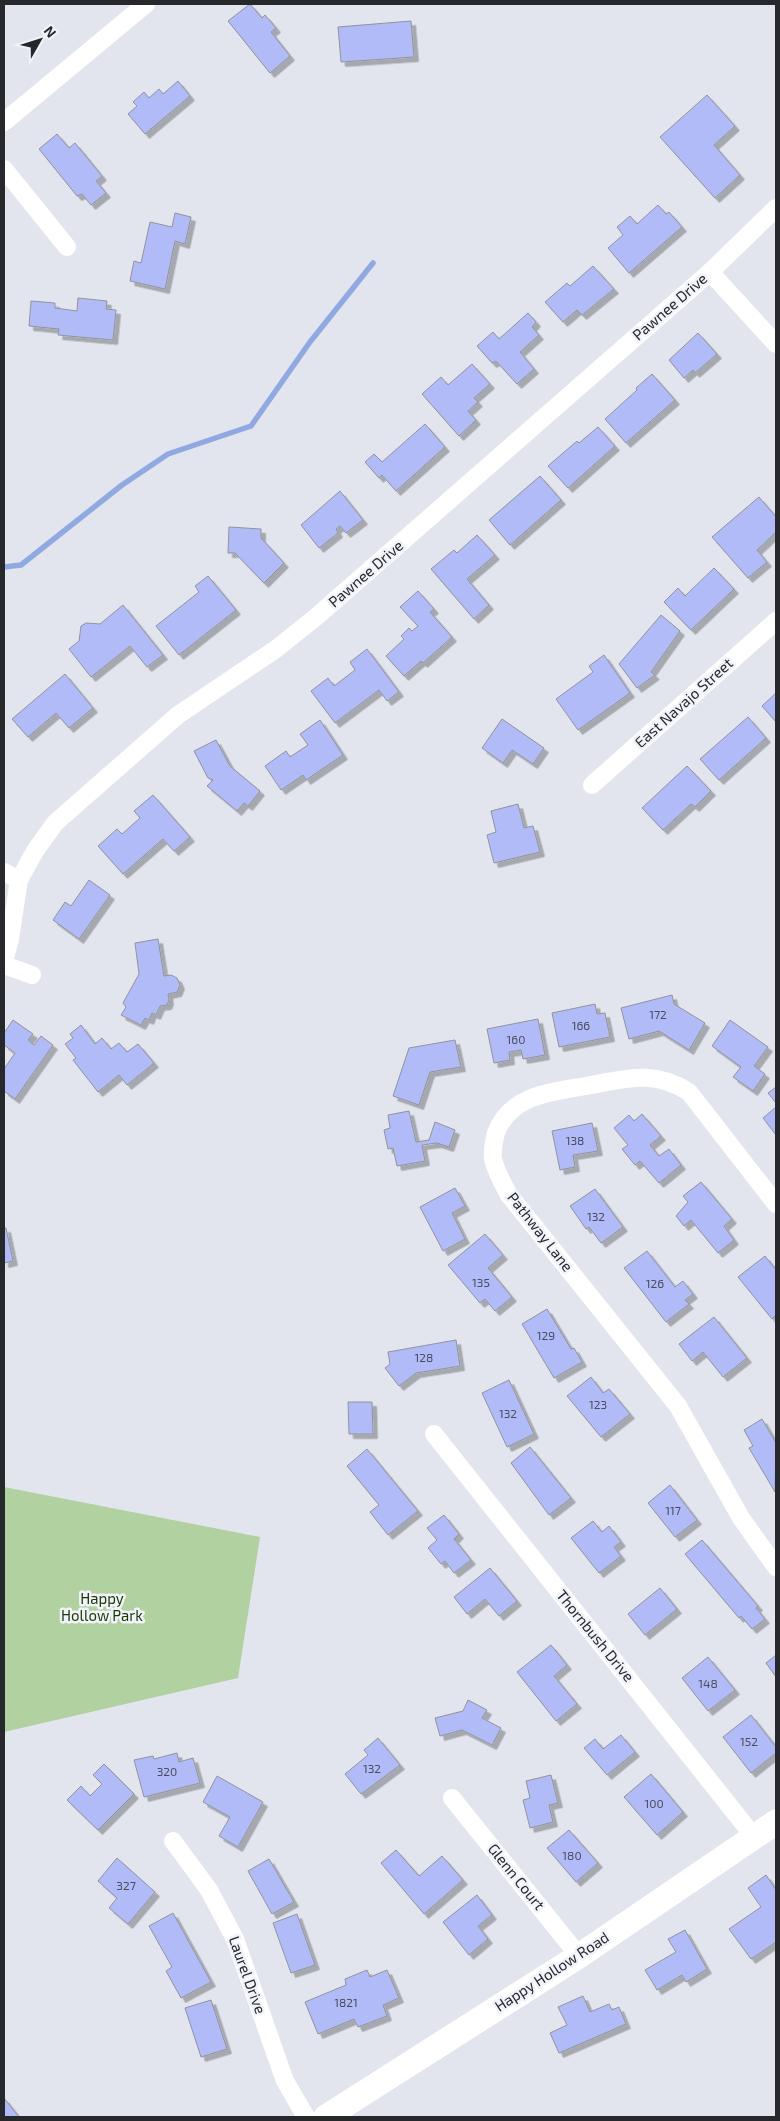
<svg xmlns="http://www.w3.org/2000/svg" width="780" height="2121" viewBox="0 0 780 2121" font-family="'Exo 2',sans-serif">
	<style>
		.green { fill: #b1d1a1 }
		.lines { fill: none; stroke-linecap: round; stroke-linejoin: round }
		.stream { stroke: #90aae1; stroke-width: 5.5 }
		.building { fill: #b1bbf7; stroke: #91939b; filter: url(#shadow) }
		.street { stroke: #fff; stroke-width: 18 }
		.secondary { stroke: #fff; stroke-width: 25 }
		.labels { text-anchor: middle; stroke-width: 5; stroke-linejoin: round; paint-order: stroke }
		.number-label { font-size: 12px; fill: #4a4d5e }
		.street-label { font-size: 15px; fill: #27282b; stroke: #f1f3fb }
		.park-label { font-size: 15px; fill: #183800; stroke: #f1f3fb }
	</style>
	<defs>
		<filter id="shadow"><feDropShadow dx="4.5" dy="4.5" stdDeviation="0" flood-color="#0004"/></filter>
	</defs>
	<rect width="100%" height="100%" fill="#e3e5ee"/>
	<polygon class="green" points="4,1487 260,1537 238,1678 4,1732"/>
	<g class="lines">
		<polyline class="stream" points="4,567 21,565 122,485 168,454 251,426 310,342 373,263"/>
	</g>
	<g class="building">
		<polygon points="250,4 262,18 265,15 276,28 271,32 290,56 270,73 228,21"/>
		<polygon points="411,21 414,57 341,62 338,27"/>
		<polygon points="178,81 190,96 145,134 128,114 137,106 133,102 144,92 149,98 159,89 163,94"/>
		<polygon points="707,95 735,126 714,145 740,175 715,198 660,137"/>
		<polygon points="57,134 69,148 75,143 102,176 96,181 106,193 91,205 82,194 77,196 39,149"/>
		<polygon points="658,205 666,214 669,212 682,227 629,273 608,248 623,235 617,227 630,216 637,224"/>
		<polygon points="175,213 191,217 185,244 175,241 165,289 130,281 134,261 141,263 150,222 172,227"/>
		<polygon points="593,266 614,289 582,315 577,310 563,322 545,302 567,283 570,286"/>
		<polygon points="78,298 107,301 106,309 116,310 113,340 58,335 59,329 29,326 31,301 55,303 55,308 77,311"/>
		<polygon points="528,313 536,322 532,327 539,335 520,352 534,369 517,384 496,361 492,363 477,346 493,332 499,339"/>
		<polygon points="698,333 717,354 695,373 693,370 684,378 669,360"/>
		<polygon points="472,364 490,384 474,398 478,402 468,411 476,420 459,436 422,394 441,377 448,385"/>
		<polygon points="652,374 675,400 626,443 605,419 637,390 636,388"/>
		<polygon points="425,424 445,447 396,491 382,475 379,478 365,462 374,454 382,462"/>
		<polygon points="598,427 615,446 568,488 548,466 577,441 579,443"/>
		<polygon points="540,476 561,500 510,545 489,520"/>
		<polygon points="340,491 363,520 346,533 340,526 336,529 338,533 319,548 301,525"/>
		<polygon points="759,497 776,517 776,532 757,550 767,562 748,578 712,537"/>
		<polygon points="229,527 261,529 261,538 284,563 264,583 235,553 228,553"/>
		<polygon points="477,535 495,555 467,579 489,605 474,619 431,569 454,550 457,553"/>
		<polygon points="714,568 734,589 691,630 664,602 678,588 685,596"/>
		<polygon points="208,576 236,610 179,655 156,626 199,592 195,586"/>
		<polygon points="418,591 434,609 430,612 452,637 423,663 421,661 404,676 386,656 404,639 401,636 409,628 412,631 418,626 400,607"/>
		<polygon points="123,605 163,655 147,667 130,646 91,677 69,649 79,641 81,626 86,623 100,624"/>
		<polygon points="661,615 680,631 651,672 655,675 637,688 619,664"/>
		<polygon points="367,649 399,692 387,701 379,690 335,723 311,691 328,678 334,686 355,670 350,662"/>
		<polygon points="604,655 630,693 578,730 556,699 593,672 589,666"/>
		<polygon points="65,674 93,708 69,728 56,713 28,737 12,719"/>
		<polygon points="776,693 776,722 762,706"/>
		<polygon points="748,717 766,738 719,780 700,759"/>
		<polygon points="502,719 544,748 533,764 512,750 503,763 482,748"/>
		<polygon points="320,720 343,755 306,780 303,775 281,790 265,766 286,751 290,757 308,745 300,734"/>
		<polygon points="216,740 230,766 260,791 248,806 244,803 237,811 207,786 213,780 208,778 194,751"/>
		<polygon points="687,766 711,791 695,807 691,804 663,830 642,808"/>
		<polygon points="153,795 190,837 174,851 163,839 123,874 98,846 117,829 122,834 140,818 134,811"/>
		<polygon points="518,804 524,828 533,826 540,852 494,863 487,835 496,832 491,811"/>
		<polygon points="89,880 110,895 79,939 53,920 65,902 71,906"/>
		<polygon points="158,939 164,976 171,975 177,978 180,985 177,992 168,994 169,1000 167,1005 160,1006 156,1015 152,1013 149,1020 145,1018 141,1025 121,1015 126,1007 123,1003 139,974 135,943"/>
		<polygon points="672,995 674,1004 705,1023 689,1050 659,1031 629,1039 621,1008"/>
		<polygon points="595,1004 597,1014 605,1013 610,1037 559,1047 552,1013"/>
		<polygon points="538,1019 545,1055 523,1059 521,1050 509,1052 510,1060 494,1063 487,1029"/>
		<polygon points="13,1020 33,1034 28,1040 34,1045 41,1036 53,1045 15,1099 4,1091 4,1069 15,1053 4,1045 4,1033"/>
		<polygon points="730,1020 768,1047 754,1066 765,1074 753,1091 733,1077 741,1067 712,1046"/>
		<polygon points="81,1025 95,1044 102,1038 111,1049 119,1043 127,1052 138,1044 154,1063 127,1085 119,1075 98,1092 73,1060 76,1058 65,1044 73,1038 70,1034"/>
		<polygon points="455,1040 461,1067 430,1072 419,1105 393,1096 409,1048"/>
		<polygon points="776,1087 776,1103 768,1093"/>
		<polygon points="776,1107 776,1135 763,1118"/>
		<polygon points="409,1111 416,1142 429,1140 435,1122 455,1130 449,1147 437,1143 422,1145 425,1161 397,1166 393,1148 388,1149 384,1130 390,1128 388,1115"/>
		<polygon points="642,1114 661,1136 650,1145 659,1156 669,1149 681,1165 659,1183 640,1161 635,1165 622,1149 628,1145 614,1128 629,1115 634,1121"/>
		<polygon points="592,1123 598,1151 573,1155 575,1167 560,1170 552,1131"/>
		<polygon points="701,1182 732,1219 724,1226 734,1240 718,1253 691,1220 684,1226 676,1216 688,1202 683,1196"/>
		<polygon points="455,1188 465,1206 452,1213 465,1239 443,1251 420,1207"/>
		<polygon points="595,1189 623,1227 601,1243 589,1227 586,1229 570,1206"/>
		<polygon points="4,1228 6,1228 13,1261 4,1263"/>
		<polygon points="485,1234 503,1255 488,1268 512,1297 495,1311 485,1299 480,1303 448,1265"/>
		<polygon points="647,1251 675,1287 683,1281 693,1294 685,1300 689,1304 666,1322 624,1268"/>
		<polygon points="765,1256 776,1270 776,1315 772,1319 738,1277"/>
		<polygon points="547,1309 571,1349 574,1348 582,1362 554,1378 522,1324"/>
		<polygon points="714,1317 747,1358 723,1377 703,1352 692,1361 679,1344"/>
		<polygon points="456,1340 460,1366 416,1373 399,1386 385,1368 390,1364 388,1352"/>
		<polygon points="591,1377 603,1393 609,1389 630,1414 601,1437 567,1396"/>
		<polygon points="509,1380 534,1434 507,1447 482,1393"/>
		<polygon points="348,1402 372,1402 373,1434 349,1434"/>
		<polygon points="762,1419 776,1443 775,1492 749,1448 753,1446 744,1430"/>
		<polygon points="530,1447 571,1498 549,1515 511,1463"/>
		<polygon points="367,1449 418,1511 388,1535 370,1512 379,1505 347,1466"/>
		<polygon points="670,1485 697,1520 675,1537 648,1503"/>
		<polygon points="444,1515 459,1534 454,1539 471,1560 454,1573 445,1561 441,1564 428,1548 437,1540 427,1528"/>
		<polygon points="593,1521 602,1532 609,1526 621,1542 614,1547 621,1556 599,1573 571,1538"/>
		<polygon points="702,1540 758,1606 756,1608 765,1619 752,1629 741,1616 739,1618 685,1554"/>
		<polygon points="490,1568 517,1601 499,1616 485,1599 467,1614 454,1597"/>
		<polygon points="660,1588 677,1609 645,1635 628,1614"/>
		<polygon points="551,1645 567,1665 554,1676 577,1704 556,1721 517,1672"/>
		<polygon points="776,1655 776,1677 766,1663"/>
		<polygon points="708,1657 735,1690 708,1711 682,1678"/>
		<polygon points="468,1700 487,1710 482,1718 501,1728 492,1745 462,1730 440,1736 435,1718 463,1711"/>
		<polygon points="751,1715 776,1747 776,1753 751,1773 723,1737"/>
		<polygon points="621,1735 635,1752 607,1775 584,1748 595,1739 603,1749"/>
		<polygon points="378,1738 400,1765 361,1794 345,1774 368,1755 364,1750"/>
		<polygon points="177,1753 179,1762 193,1758 200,1783 144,1797 134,1760 153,1756 154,1759"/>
		<polygon points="104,1764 134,1794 98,1830 67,1800 81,1786 90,1796 102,1784 93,1775"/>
		<polygon points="651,1774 683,1812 657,1835 624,1797"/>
		<polygon points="551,1775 558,1803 549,1805 553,1822 530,1828 523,1800 530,1798 526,1781"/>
		<polygon points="217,1776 263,1802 238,1847 219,1836 230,1817 203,1802"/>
		<polygon points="569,1830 598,1863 576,1882 547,1848"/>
		<polygon points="396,1850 419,1876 442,1856 463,1880 424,1914 381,1863"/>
		<polygon points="117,1858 155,1892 128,1924 109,1908 117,1898 98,1881"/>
		<polygon points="269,1859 294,1902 272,1914 248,1871"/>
		<polygon points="766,1875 776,1890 776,1942 751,1959 729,1929 761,1907 748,1888"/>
		<polygon points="477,1895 492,1915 478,1926 488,1939 469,1955 443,1922"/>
		<polygon points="173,1913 211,1982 181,1998 166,1971 172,1967 149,1926"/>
		<polygon points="297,1914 315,1965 291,1973 273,1923"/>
		<polygon points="685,1930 707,1969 686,1982 682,1975 657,1990 645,1970 676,1952 668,1939"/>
		<polygon points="367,1970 370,1977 387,1970 399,1998 383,2005 387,2016 358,2027 354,2019 318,2034 305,2002 346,1985 345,1979"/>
		<polygon points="583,1996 590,2012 609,2004 612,2010 619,2007 626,2024 559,2053 550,2033 567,2025 558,2007"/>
		<polygon points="211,2000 227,2049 201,2057 185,2008"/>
		<polygon points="4,2098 19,2117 4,2117"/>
	</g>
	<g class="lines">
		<g class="street">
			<polyline points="4,122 146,4"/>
			<polyline points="4,169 67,247"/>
			<polyline points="710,272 776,344"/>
			<polyline points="592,785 776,621"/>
			<polyline points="4,872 19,880"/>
			<polyline points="4,962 10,939 19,880 35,851 55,823 178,715 276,649 316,617 710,272 776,208"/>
			<polyline points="4,965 32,975"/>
			<path d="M776 1204 689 1092C653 1069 625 1079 586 1086 551 1092 510 1095 496 1133 494 1141 492 1151 493 1159 496 1172 503 1184 509 1195L678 1406 741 1518 776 1567"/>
			<polyline points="434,1434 755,1838"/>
			<polyline points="452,1798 579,1956"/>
			<polyline points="173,1841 209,1890 235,1939 285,2081 306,2117"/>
		</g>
		<polyline class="secondary" points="326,2117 579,1956 776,1822"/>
	</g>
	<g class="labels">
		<g class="number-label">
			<text x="658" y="1019">172</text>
			<text x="581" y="1030">166</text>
			<text x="516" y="1044">160</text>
			<text x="575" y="1145">138</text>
			<text x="596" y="1221">132</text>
			<text x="481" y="1287">135</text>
			<text x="655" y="1288">126</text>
			<text x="546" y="1340">129</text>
			<text x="424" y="1362">128</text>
			<text x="598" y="1409">123</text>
			<text x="508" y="1418">132</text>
			<text x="673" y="1515">117</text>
			<text x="708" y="1688">148</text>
			<text x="749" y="1746">152</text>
			<text x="372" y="1773">132</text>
			<text x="167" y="1776">320</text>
			<text x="654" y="1808">100</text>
			<text x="572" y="1860">180</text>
			<text x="126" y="1890">327</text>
			<text x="346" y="2007">1821</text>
		</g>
		<g class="street-label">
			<text transform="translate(670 307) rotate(-41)" y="5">Pawnee Drive</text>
			<text transform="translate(366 574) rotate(-41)" y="5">Pawnee Drive</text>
			<text transform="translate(684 703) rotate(-42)" y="5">East Navajo Street</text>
			<text transform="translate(540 1232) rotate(52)" y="5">Pathway Lane</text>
			<text transform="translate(595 1636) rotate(51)" y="5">Thornbush Drive</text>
			<text transform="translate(516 1877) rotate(51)" y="5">Glenn Court</text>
			<text transform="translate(552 1972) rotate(-33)" y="5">Happy Hollow Road</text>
			<text transform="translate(247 1975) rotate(70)" y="5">Laurel Drive</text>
		</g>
		<g class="park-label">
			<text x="102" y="1604">Happy<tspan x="102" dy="17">Hollow Park</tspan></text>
		</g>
	</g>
	<rect width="780" height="2121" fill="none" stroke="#27282b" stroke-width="10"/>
	<g transform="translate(40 40) rotate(51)" stroke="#f1f3fb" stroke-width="4" paint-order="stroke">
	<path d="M0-4L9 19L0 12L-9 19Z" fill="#27282b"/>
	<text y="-8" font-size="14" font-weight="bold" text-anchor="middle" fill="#27282b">N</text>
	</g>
</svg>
